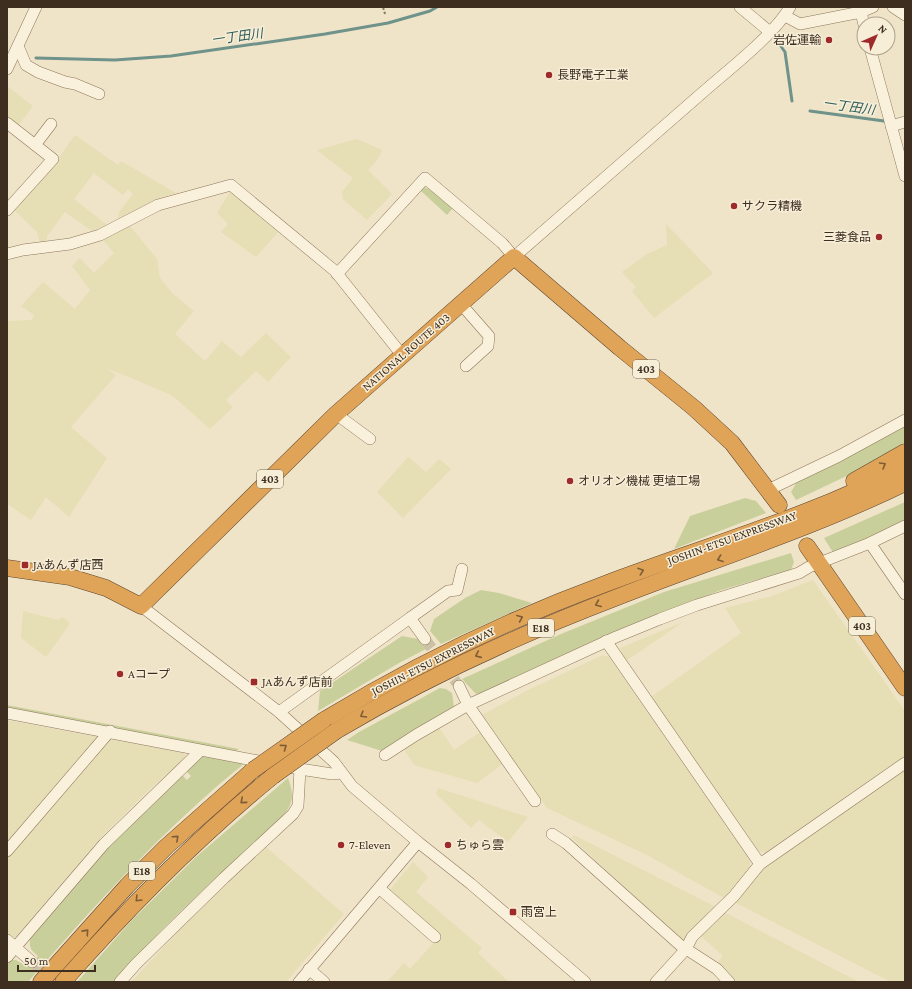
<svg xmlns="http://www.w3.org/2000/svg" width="912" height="989" viewBox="0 0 912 989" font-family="'Crimson Pro','Noto Sans JP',serif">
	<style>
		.farmland { fill: #e6deb5 }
		.green { fill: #c9cf9b }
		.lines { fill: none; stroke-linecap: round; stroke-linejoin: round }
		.stream { stroke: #6f938a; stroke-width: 3 }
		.minor-tunnel { stroke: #ccc0a6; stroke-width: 11; stroke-dasharray: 11 5.5; stroke-linecap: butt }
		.minor-casing { stroke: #8d765c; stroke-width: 12 }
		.highway-casing { stroke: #5b4430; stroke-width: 17 }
		.path { stroke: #8d765c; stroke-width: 2; stroke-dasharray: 3 2; stroke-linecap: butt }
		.minor { stroke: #faf1dc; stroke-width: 11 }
		.highway { stroke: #e0a458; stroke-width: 16 }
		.highway-bridge-casing { stroke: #5b4430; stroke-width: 17; stroke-linecap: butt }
		.highway-bridge { stroke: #e0a458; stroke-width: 16 }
		.oneway { stroke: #7e5d36 }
		.poi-dot { fill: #9e2a2b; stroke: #f7eed8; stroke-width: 1.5 }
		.labels { text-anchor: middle; stroke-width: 3; stroke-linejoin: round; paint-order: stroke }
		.shield { fill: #f7eed8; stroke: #756857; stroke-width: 1 }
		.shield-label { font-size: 11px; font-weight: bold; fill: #3d2e20 }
		.poi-label { font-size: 12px; fill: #3d2e20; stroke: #f7eed8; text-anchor: start }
		.street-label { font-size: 12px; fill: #3d2e20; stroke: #f7eed8 }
		.water-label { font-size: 13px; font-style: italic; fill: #2f5d5a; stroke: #f7eed8 }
	</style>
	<rect width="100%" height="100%" fill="#f0e4c8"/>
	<g class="farmland">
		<polygon points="7,86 33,106 17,127 7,119"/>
		<polygon points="75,135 118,165 121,161 176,193 159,198 118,219 119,212 133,194 128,189 123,195 94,173 74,199 107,225 92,231 65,212 47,236 47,242 40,243 37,232 12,208 58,159"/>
		<polygon points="357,139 382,150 378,159 368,170 392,194 367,220 343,199 342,192 353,178 317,150"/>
		<polygon points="230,192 233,192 279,231 256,257 221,232 228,224 217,213"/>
		<polygon points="666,224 713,273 654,318 632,291 636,287 622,272 647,254 667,245"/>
		<polygon points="130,226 157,259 160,278 172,293 194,311 175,334 205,361 222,341 241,357 266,333 291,357 268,382 256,371 226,400 233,407 210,429 173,396 134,379 105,368 116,375 71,427 107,458 69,517 46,497 31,520 7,504 7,321 32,320 34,315 21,306 43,282 75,309 90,290 72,266 80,258 94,273 114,253 102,239"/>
		<polygon points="408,457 426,472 439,459 451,469 403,518 377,492"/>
		<polygon points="813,580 905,711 905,756 766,853 758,851 651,697 741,633 725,608 772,596"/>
		<polygon points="23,611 58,620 62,617 69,622 69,625 46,657 21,638"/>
		<polygon points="683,622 626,661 620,648"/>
		<polygon points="603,655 609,657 750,860 750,867 724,898 647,855 547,808 482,715 528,690"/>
		<polygon points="7,720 99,737 7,843"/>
		<polygon points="438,726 454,750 482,731 504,763 477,783 414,765 404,749"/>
		<polygon points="110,739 184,752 186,758 151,788 105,833 15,938 7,932 7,857 103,745"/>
		<polygon points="905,768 905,982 891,982 734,902 762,868"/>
		<polygon points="438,788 528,817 508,842 479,820 471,828 436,794"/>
		<polygon points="574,835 716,907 682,942 572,838"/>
		<polygon points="266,847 344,914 286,982 131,982 186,923"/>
		<polygon points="413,862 428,877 416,892 482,948 478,953 509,982 387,982 404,963 410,969 439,937 388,892"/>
		<polygon points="724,912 859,982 737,982 717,963 723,956 701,936"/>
	</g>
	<g class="green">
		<polygon points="424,187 436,193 453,208 447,215 421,191"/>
		<polygon points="905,423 905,442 855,472 796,500 791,492 798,480"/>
		<polygon points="745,498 756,501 766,513 674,549 690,516"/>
		<polygon points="905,502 905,522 834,554 824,538"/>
		<polygon points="791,553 794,562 791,570 721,590 673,609 484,693 476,694 462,679 561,634 664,592"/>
		<polygon points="481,590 499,593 532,603 441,644 430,631 434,619 465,598"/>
		<polygon points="402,636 418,639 426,649 399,663 318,711 320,691"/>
		<polygon points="440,688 446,689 452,693 454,707 382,751 347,740 359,732"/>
		<polygon points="7,705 239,749 236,751 7,710"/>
		<path d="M204 755 245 763C164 828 96 904 28 982H7V965L11 960H16L27 967 38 956C31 950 29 948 30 938L102 853 182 775 187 780 191 776 186 771Z"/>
		<path d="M288 778C294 794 294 803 282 817 225 870 165 922 114 982H77L131 921 197 856Z"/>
	</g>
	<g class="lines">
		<g class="stream">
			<polyline points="780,45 785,52 792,101"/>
			<polyline points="36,58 115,60 171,56 325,34 388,23 430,11 437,7"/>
			<polyline points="810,111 884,121"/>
		</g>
		<g class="minor-tunnel">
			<polyline points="425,639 459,686"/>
			<polyline points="32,962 55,982"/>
		</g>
		<g class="minor-casing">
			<g id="minor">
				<polyline points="740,7 770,32"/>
				<polyline points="860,7 861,12 873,7"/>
				<polyline points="893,7 905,15"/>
				<polyline points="785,16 800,24 861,12 864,25"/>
				<polyline points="18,46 26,65 38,72 65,82 75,84 99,94"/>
				<polyline points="870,48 905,176"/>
				<polyline points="7,69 36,7"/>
				<polyline points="7,123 53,159 7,210"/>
				<polyline points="891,126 905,122"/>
				<polyline points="35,145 51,124"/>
				<polyline points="7,254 23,250 70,244 100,235 158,205 231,185 335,271 402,355"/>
				<path d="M337 274 425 178 502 243 514 257C577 202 639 148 702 93 727 71 774 35 790 7"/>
				<polyline points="461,304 489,336 488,346 466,366"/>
				<polyline points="336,414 370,439"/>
				<polyline points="768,490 839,456 905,420"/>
				<polyline points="870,543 905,594"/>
				<polyline points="141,606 279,712 334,762 352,786 418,842 471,884 585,982"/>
				<polyline points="410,618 448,591 457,590 462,569"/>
				<polyline points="606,641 760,864"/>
				<polyline points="459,686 468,705 616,637 660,619 697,605 799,573 809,567 870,543 905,526"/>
				<polyline points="279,712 410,618 425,639"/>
				<polyline points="7,713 300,769 332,774 341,773"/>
				<polyline points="385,755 416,735 468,705 535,801"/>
				<polyline points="552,834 566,843 680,945 717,969 729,982"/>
				<polyline points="7,851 110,731"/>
				<polyline points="379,888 435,937"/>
				<polyline points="7,940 32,962"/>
				<polyline points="7,957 104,844 200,751"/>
				<polyline points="309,969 324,982"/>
				<polyline points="120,982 136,964 224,878 293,814 298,806 300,769"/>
				<polyline points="299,982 418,842"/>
				<polyline points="656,982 686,949 692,937 734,896 760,864 905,763"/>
			</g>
		</g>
		<g class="highway-casing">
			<g id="highway">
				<polyline points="854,481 905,452"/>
				<polyline points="807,546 905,688"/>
				<polyline points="7,568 70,577 106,588 141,606 336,414 514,257 620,348 694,408 732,443 779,505"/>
				<path d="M324 720C413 666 507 620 605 584 705 546 810 517 905 467"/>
				<path d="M336 731C425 678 518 635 615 598 712 560 811 529 905 483"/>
				<polyline points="41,982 127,886 167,846 253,770"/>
				<path d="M63 982C128 908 197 838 273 776"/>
			</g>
		</g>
		<polyline class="path" points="383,7 385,14"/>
		<use href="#minor" class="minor"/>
		<use href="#highway" class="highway"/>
		<g class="highway-bridge-casing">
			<g id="highway-bridge">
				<polyline points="253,770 324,720"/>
				<polyline points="273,776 336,731"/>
			</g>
		</g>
		<use href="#highway-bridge" class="highway-bridge"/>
	</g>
	<defs><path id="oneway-chevron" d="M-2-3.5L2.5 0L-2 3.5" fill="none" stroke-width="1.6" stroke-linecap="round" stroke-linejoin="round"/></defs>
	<g class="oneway">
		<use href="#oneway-chevron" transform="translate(883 465) rotate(-30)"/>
		<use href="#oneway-chevron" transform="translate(720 559) rotate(160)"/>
		<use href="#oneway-chevron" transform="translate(641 571) rotate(-19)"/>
		<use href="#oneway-chevron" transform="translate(598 604) rotate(158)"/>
		<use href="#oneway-chevron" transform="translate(520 618) rotate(-23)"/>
		<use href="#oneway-chevron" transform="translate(478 655) rotate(156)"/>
		<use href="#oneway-chevron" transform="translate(363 715) rotate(149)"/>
		<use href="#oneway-chevron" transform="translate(284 747) rotate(-36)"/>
		<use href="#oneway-chevron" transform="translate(243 801) rotate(139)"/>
		<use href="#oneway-chevron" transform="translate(176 838) rotate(-42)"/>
		<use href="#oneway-chevron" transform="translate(138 899) rotate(134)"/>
		<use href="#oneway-chevron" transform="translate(86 932) rotate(-48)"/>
	</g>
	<g class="poi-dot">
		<circle cx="829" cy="40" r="4"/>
		<circle cx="549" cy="75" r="4"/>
		<circle cx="734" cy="206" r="4"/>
		<circle cx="879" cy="237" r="4"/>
		<circle cx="570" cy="481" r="4"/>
		<rect x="21" y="561" width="8" height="8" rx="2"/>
		<circle cx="120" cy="674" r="4"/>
		<rect x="250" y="678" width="8" height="8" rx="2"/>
		<circle cx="341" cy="845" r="4"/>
		<circle cx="448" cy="845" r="4"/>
		<rect x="509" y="908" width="8" height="8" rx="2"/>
	</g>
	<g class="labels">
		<g class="shield">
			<rect x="633" y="360" width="26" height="18" rx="3"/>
			<rect x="257" y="470" width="26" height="18" rx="3"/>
			<rect x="849" y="617" width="26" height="18" rx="3"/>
			<rect x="528" y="619" width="26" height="18" rx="3"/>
			<rect x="129" y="862" width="26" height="18" rx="3"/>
		</g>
		<g class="shield-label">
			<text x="646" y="373">403</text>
			<text x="270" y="483">403</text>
			<text x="862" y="630">403</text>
			<text x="541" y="632">E18</text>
			<text x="142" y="875">E18</text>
		</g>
		<g class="poi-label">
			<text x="821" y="44" text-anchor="end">岩佐運輸</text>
			<text x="557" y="79">長野電子工業</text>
			<text x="742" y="210">サクラ精機</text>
			<text x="871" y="241" text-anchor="end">三菱食品</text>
			<text x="578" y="485">オリオン機械 更埴工場</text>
			<text x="33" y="569">JAあんず店西</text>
			<text x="128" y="678">Aコープ</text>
			<text x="262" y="686">JAあんず店前</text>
			<text x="349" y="849">7-Eleven</text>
			<text x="456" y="849">ちゅら雲</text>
			<text x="521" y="916">雨宮上</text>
		</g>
		<g class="street-label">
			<text transform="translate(406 352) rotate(-41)" y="4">NATIONAL ROUTE 403</text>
			<text transform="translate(732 538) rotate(-20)" y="4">JOSHIN-ETSU EXPRESSWAY</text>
			<text transform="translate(433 661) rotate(-27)" y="4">JOSHIN-ETSU EXPRESSWAY</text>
		</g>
		<g class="water-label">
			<text transform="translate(237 36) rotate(-8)" y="5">一丁田川</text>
			<text transform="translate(849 106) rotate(8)" y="5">一丁田川</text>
		</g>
	</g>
	<rect width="912" height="989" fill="none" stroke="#3d2e20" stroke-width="16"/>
	<g transform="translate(876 36) rotate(45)"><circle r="19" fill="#f7eed8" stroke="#ada18e"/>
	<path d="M0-3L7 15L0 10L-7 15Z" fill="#9e2a2b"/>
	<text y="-6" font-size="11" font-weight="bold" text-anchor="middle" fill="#3d2e20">N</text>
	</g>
	<path d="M18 965v6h77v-6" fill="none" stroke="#3d2e20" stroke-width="2"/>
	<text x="24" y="965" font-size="12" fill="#3d2e20" stroke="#f7eed8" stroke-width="3" paint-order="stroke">50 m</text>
</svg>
